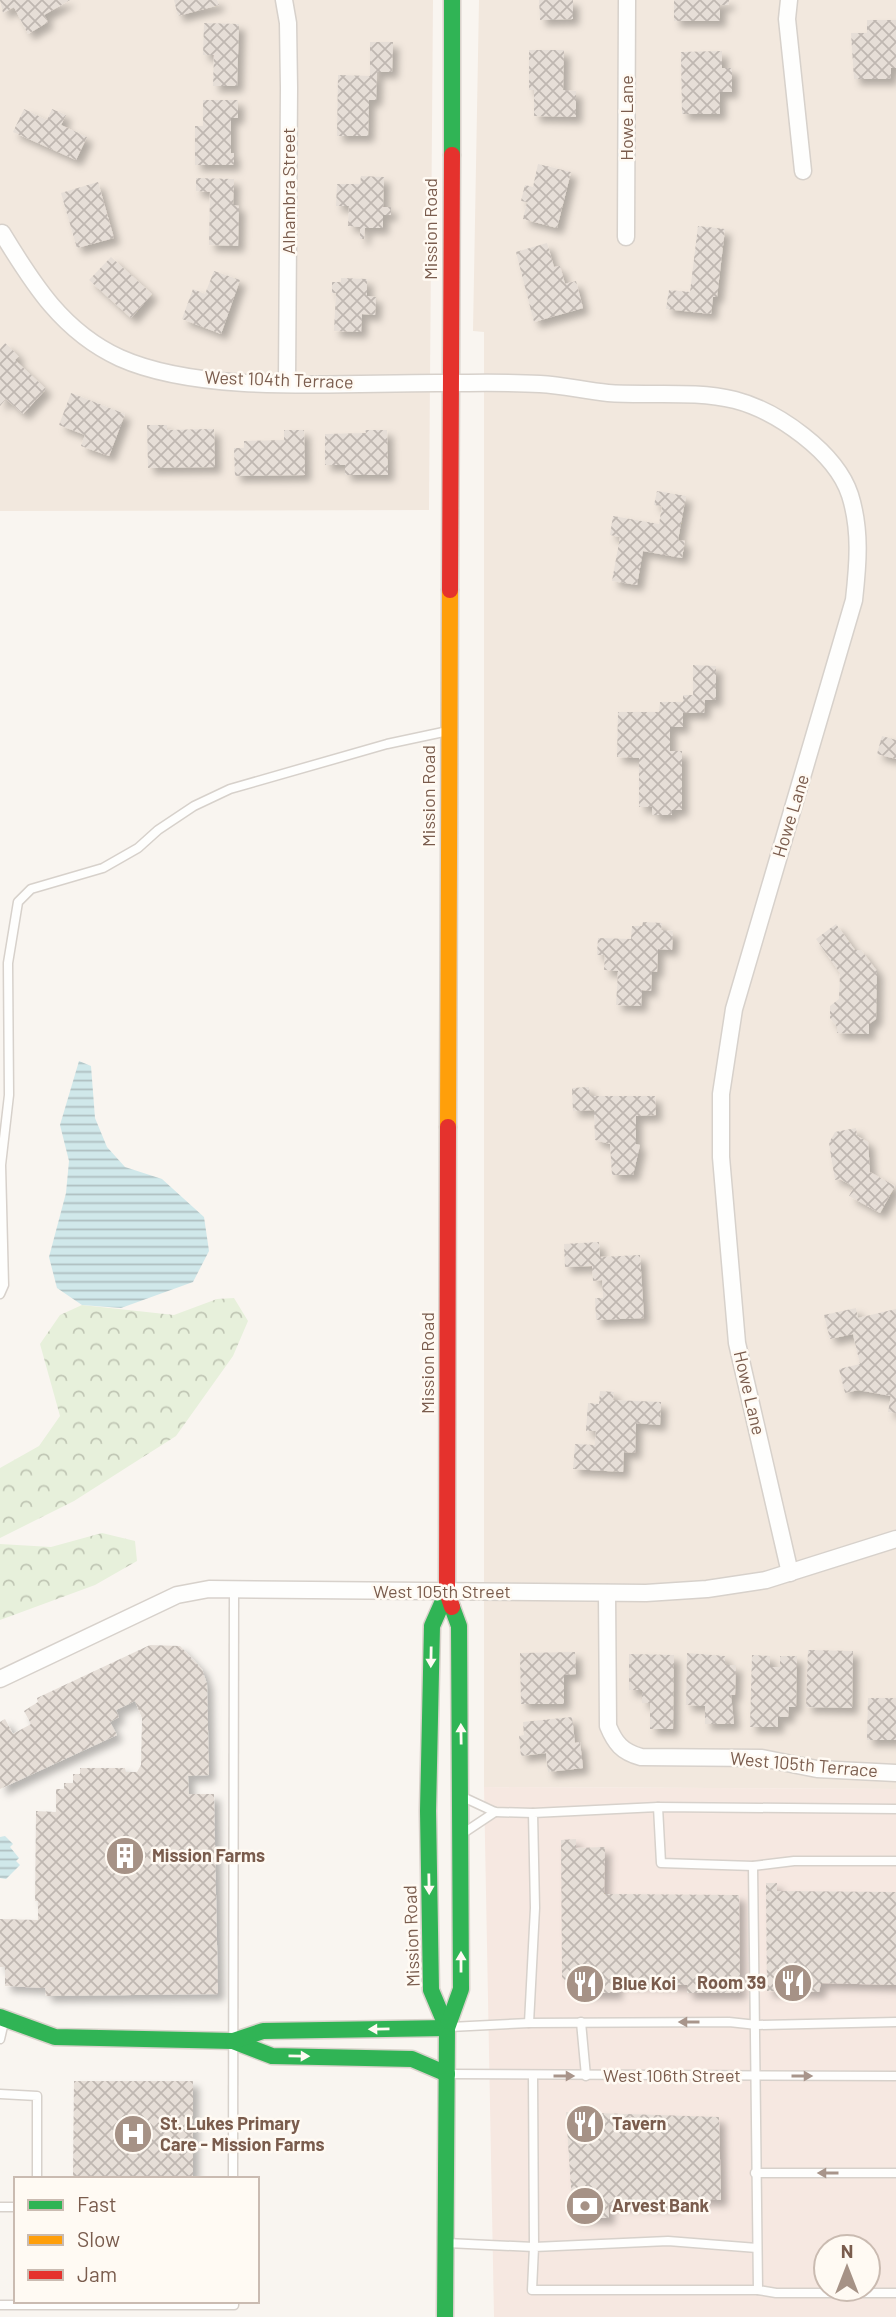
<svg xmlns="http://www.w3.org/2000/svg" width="896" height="2317" viewBox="0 0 896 2317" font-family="Barlow,sans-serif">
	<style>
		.residential { fill: #f2e8de }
		.commercial { fill: #f6e8e1; fill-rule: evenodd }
		.forest { fill: url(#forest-crowns) }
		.water { fill: url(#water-rules) }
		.building { fill: url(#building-cross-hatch); filter: url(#shadow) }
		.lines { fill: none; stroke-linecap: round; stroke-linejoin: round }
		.lane-casing { stroke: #d7d1cb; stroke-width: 11 }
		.street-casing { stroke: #d7d1cb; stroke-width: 19 }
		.fast-casing { stroke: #d9d2cb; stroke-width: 19 }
		.slow-casing { stroke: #d9d2cb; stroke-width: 19 }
		.jam-casing { stroke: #d9d2cb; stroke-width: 19 }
		.lane { stroke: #fefefd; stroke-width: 8 }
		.street { stroke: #fefefd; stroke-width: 16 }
		.fast { stroke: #30b455; stroke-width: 16 }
		.slow { stroke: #ff9f0a; stroke-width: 16 }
		.jam { stroke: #e5322d; stroke-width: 16 }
		.oneway { fill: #fffaf3 }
		.oneway2 { fill: #a8958b }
		.labels { text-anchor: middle; stroke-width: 5; stroke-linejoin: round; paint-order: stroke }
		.street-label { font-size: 18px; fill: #7a5c4d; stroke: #fffaf3 }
		.poi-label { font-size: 18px; font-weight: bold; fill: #7a5c4d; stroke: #fffaf3; text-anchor: start }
	</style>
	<defs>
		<pattern id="forest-crowns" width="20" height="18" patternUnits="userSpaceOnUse" patternTransform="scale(1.75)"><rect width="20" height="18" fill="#e7f0db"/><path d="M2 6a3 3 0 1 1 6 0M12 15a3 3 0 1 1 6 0" fill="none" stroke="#c0c6b4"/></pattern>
		<pattern id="water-rules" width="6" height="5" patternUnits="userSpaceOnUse" patternTransform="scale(1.75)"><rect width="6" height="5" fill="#d0e8ea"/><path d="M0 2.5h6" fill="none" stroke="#aebfc0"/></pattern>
		<pattern id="building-cross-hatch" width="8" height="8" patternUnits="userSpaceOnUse" patternTransform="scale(1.75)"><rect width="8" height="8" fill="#e6ded7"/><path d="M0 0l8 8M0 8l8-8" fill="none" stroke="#bfb7b1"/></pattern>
		<filter id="shadow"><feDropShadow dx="6" dy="6" stdDeviation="3.5" flood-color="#0004"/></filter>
	</defs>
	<rect width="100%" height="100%" fill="#f9f5f0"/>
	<g class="residential">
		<polygon points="0,0 433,0 429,510 0,511"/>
		<polygon points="479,0 896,0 896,1789 484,1787 484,332 473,331"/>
	</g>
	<path class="commercial" d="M484 1787 896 1789V2317H494ZM826 2247H868V2289H826Z"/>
	<g class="forest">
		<polygon points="234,1298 248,1321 233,1356 176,1436 74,1501 0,1538 0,1468 39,1446 60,1416 40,1344 60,1315 82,1305 174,1315 217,1299"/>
		<polygon points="102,1533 135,1541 137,1561 95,1585 0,1620 0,1544 51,1547"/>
	</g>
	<g class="water">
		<polygon points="79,1061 91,1066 95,1118 107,1147 125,1167 162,1179 204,1217 209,1251 193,1282 121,1308 82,1305 57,1288 49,1257 66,1193 69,1161 60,1125"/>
		<polygon points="5,1836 13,1844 10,1847 19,1858 16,1861 20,1865 6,1879 0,1878 0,1837"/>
	</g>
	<g class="building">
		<polygon points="0,0 70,0 44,15 48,22 28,34 14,7 3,13"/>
		<polygon points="174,0 217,0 219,5 178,16"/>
		<polygon points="539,0 573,0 573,19 540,20"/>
		<polygon points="674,0 729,0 728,5 720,5 720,21 674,21"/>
		<polygon points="867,20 896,20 896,68 891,68 891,79 854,79 851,33 867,33"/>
		<polygon points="204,23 239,24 237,86 213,86 214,55 203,55"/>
		<polygon points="370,42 393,42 392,72 377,72 376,100 369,100 368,136 337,136 338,75 370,76"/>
		<polygon points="529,50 564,50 563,90 576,91 576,117 534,116 534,90 529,90"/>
		<polygon points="722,51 722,68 732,68 732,92 720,92 720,114 682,114 681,52"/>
		<polygon points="203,100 238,100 238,118 231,118 231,153 234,153 234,165 195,165 195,126 203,126"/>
		<polygon points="24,109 47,120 52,109 66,115 61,125 87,137 76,160 13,132"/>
		<polygon points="538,164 571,172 557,228 523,219 527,202 521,201 525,185 533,187"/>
		<polygon points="361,176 384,177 383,207 391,207 391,215 383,215 383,228 365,228 364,239 360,239 360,227 348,226 349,206 336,206 337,184 360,184"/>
		<polygon points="196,178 234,179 233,205 239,206 238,246 209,245 210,192 196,191"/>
		<polygon points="98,182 114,238 77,248 61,193"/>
		<polygon points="698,226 725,229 717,297 713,297 711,314 666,309 669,290 690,292"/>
		<polygon points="547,243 554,267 560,266 565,284 576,281 583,308 534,322 516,252"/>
		<polygon points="111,257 152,294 131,318 89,280"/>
		<polygon points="214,271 240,280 221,334 182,319 193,289 205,294"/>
		<polygon points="341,278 367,279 367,296 376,297 375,315 362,314 361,332 334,331 336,293 332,293 332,282 341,282"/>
		<polygon points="5,343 19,356 15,360 46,389 23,414 6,399 0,406 0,349"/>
		<polygon points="71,393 125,414 109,456 81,446 85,435 59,425"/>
		<polygon points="147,425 167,425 167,430 214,429 215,467 148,468"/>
		<polygon points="284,430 304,430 305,475 235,476 234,448 244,448 244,441 284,440"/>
		<polygon points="365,430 387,430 388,475 345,475 345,465 325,465 325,434 366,433"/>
		<polygon points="657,491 686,496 678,540 685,541 682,558 643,551 637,585 612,581 620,537 610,535 613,516 659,524 662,506 654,505"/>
		<polygon points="693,665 716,666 716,700 705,700 704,713 683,713 683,727 670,727 670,751 682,751 682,810 672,810 672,815 652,815 652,807 639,807 639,758 617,757 618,712 659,712 660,702 683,702 683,695 693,695"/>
		<polygon points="882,736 896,740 896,759 877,754"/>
		<polygon points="643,922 662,923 661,930 673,931 672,950 658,949 657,972 652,971 651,991 642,990 641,1006 616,1005 618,971 604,970 605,955 597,955 598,938 631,939 632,926 642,926"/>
		<polygon points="836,924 855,950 861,950 877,971 876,1019 869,1024 869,1034 837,1033 837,1027 830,1018 830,1006 839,999 840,973 816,939"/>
		<polygon points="589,1087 590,1096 655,1096 656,1115 636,1116 636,1144 640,1145 633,1175 612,1175 610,1144 595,1140 594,1110 573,1111 572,1088"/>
		<polygon points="856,1128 857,1136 868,1142 870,1172 895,1186 880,1213 849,1196 854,1187 840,1179 835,1180 829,1143 835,1132"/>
		<polygon points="599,1242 600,1257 640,1255 644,1318 596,1320 595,1298 603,1298 602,1280 593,1281 592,1266 565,1267 564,1244"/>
		<polygon points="856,1308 858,1318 896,1309 896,1413 888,1412 891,1396 858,1390 845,1393 839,1369 860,1364 853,1334 830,1339 824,1315"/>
		<polygon points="600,1391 614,1392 613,1400 661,1402 660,1425 636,1423 635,1453 624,1452 623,1472 573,1469 575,1444 595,1445 596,1431 586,1431 588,1403 599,1404"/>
		<polygon points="150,1645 180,1646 202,1669 207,1684 209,1775 188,1776 189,1794 214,1794 218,1994 46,1996 45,1988 5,1986 5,1967 0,1967 0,1919 38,1920 38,1901 35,1901 36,1811 56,1812 56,1789 64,1789 64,1783 73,1783 73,1774 80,1774 80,1768 125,1768 126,1772 137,1772 141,1765 142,1718 135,1701 116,1710 119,1717 110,1722 117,1735 0,1789 0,1722 5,1719 13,1734 31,1724 24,1711 38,1702 37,1698"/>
		<polygon points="808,1650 853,1651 852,1708 806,1707"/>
		<polygon points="575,1652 576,1674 564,1675 564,1704 521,1704 520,1653"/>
		<polygon points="687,1653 725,1656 725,1665 736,1665 735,1695 731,1695 734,1724 705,1724 705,1706 686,1705"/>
		<polygon points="629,1654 674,1655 673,1729 650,1729 650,1703 642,1703 642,1690 629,1690"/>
		<polygon points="752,1655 770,1656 770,1667 780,1667 780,1656 797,1656 796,1707 789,1707 788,1717 778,1717 778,1727 750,1727"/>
		<polygon points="868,1698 896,1698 896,1740 867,1740"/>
		<polygon points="572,1717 575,1743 580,1742 583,1768 548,1772 546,1753 521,1756 519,1736 524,1735 523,1722"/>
		<polygon points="576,1839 576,1848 605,1847 604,1894 739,1895 740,1993 687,1993 687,1985 616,1983 617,1993 577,1993 562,1977 561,1840"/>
		<polygon points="766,1883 777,1883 777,1891 896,1892 896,1985 821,1983 819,1992 767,1991"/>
		<polygon points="74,2081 193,2081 193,2176 73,2176"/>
		<polygon points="566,2112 719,2117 721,2200 675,2199 675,2206 608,2204 609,2218 573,2218"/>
	</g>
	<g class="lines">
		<g class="lane-casing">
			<g id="lane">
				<polyline points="0,1294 4,1285 1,1165 9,1095 8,963 18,902 31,889 103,868 138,848 158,830 194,806 230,789 387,744 448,731"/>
				<polyline points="465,1798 495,1812 533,1813"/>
				<polyline points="658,1807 661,1863 753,1866 794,1861 896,1861"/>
				<polyline points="465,1832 495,1812"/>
				<polyline points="753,1866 758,2290 776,2293 896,2293"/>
				<polyline points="581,2022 586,2076"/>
				<polyline points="529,2023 535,1908 533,1813 658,1807 896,1809"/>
				<polyline points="450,2027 529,2023 729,2022 757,2025 896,2022"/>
				<polyline points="0,2039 4,2022"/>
				<polyline points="447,2074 896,2076"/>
				<polyline points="0,2094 37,2096 37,2179"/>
				<polyline points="755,2173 896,2173"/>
				<polyline points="233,2179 234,1589"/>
				<polyline points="0,2207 16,2207"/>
				<polyline points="447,2243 534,2247 533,2075"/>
				<polyline points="757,2248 668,2241 534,2247 532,2290 758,2290"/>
				<polyline points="0,2305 234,2305 234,2301"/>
			</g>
		</g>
		<g class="street-casing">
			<g id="street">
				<polyline points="284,0 288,23 289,88 287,382"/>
				<polyline points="789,0 787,19 803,171"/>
				<path d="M2 233C33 284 63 332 120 358 205 396 350 382 445 383 476 383 509 382 540 384 563 385 585 391 608 393 649 396 695 390 735 400 777 411 836 452 850 495 861 530 858 564 854 600L734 1009 721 1094V1157L737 1343 790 1573"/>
				<polyline points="626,237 627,0"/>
				<path d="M607 1593 608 1726C615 1743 622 1752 641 1757L762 1758 817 1769 896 1773"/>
				<polyline points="0,1679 177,1595 209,1589 646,1593 707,1589 766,1580 896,1539"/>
			</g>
		</g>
		<g class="fast-casing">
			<g id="fast">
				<polyline points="452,155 452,0"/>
				<polyline points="447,1592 432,1626 428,1811 431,1990 447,2028"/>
				<polyline points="0,2017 55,2037 233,2041 272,2056 412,2059 447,2074"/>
				<polyline points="233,2041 263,2031 447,2028"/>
				<polyline points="445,2317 447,2028 461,1989 459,1626 452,1607"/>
			</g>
		</g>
		<g class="slow-casing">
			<polyline id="slow" points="448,1127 450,590"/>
		</g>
		<g class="jam-casing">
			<g id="jam">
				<polyline points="450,590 452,155"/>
				<polyline points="448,1127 447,1592 452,1607"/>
			</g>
		</g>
		<use href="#lane" class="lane"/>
		<use href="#street" class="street"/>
		<use href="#fast" class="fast"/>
		<use href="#slow" class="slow"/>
		<use href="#jam" class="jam"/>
	</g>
	<defs><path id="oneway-solid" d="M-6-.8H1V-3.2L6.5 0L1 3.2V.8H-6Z" transform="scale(1.75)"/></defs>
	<g class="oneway">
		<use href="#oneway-solid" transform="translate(431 1657) rotate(91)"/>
		<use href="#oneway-solid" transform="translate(461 1734) rotate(-91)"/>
		<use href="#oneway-solid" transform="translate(429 1884) rotate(89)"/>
		<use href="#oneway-solid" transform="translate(461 1962) rotate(-90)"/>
		<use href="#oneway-solid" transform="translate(379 2029) rotate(179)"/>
		<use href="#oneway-solid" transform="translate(299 2056) rotate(1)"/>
	</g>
	<g class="oneway2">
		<use href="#oneway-solid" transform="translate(689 2022) rotate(180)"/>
		<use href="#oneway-solid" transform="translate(564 2076)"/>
		<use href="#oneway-solid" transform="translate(802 2076)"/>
		<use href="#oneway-solid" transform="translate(828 2173) rotate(-180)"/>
	</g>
	<defs>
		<g id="building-disc" transform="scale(2.0125)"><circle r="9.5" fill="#a69286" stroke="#fffaf3"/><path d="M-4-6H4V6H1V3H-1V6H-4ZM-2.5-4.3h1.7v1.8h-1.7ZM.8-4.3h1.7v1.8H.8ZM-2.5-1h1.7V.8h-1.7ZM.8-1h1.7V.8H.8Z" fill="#fff"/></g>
		<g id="restaurant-disc" transform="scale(2.0125)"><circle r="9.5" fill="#a69286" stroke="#fffaf3"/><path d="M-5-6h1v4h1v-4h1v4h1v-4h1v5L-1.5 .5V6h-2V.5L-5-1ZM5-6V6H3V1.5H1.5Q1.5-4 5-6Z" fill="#fff"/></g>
		<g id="hospital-disc" transform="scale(2.0125)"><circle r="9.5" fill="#a69286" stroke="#fffaf3"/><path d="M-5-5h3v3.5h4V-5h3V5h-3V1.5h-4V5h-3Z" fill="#fff"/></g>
		<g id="bank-disc" transform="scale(2.0125)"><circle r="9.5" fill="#a69286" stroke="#fffaf3"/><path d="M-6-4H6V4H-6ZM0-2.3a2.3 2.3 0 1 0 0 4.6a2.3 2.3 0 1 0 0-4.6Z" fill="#fff"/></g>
	</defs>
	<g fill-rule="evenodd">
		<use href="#building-disc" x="125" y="1856"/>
		<use href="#restaurant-disc" x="793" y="1983"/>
		<use href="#restaurant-disc" x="585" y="1984"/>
		<use href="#restaurant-disc" x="585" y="2124"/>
		<use href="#hospital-disc" x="133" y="2134"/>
		<use href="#bank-disc" x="585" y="2206"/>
	</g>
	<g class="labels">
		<g class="street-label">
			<text transform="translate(627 118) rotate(-90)" y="6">Howe Lane</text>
			<text transform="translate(289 191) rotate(-90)" y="6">Alhambra Street</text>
			<text transform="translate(431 229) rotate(-90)" y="6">Mission Road</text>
			<text transform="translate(279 380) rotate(2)" y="6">West 104th Terrace</text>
			<text transform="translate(429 796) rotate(-90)" y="6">Mission Road</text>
			<text transform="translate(791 816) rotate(-73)" y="6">Howe Lane</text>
			<text transform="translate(428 1363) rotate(-90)" y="6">Mission Road</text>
			<text transform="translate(749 1393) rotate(77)" y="6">Howe Lane</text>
			<text x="442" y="1598">West 105th Street</text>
			<text transform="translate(804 1765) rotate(5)" y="6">West 105th Terrace</text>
			<text transform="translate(412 1936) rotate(-92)" y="6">Mission Road</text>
			<text x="672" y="2082">West 106th Street</text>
		</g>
		<g class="poi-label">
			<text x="152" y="1862">Mission Farms</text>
			<text x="766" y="1989" text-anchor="end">Room 39</text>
			<text x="612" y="1990">Blue Koi</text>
			<text x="160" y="2130">St. Lukes Primary<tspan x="160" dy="21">Care - Mission Farms</tspan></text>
			<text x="612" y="2130">Tavern</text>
			<text x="612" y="2212">Arvest Bank</text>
		</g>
	</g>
	<rect x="14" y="2177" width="245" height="126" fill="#fffaf3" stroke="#cabbb1" stroke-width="2"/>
	<rect x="28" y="2200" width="35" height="10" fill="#30b455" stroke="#cabbb1" stroke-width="2"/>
	<text x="77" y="2212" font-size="21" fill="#7a5c4d">Fast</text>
	<rect x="28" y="2235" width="35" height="10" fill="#ff9f0a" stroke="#cabbb1" stroke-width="2"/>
	<text x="77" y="2247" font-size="21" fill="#7a5c4d">Slow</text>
	<rect x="28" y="2270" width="35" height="10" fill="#e5322d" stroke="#cabbb1" stroke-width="2"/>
	<text x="77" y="2282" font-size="21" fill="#7a5c4d">Jam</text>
	<g transform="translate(847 2268)"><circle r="33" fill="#fffaf3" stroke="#cabbb1" stroke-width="2"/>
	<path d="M0-5L12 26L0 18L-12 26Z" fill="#a69286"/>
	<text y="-10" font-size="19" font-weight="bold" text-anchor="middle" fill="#7a5c4d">N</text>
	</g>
</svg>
